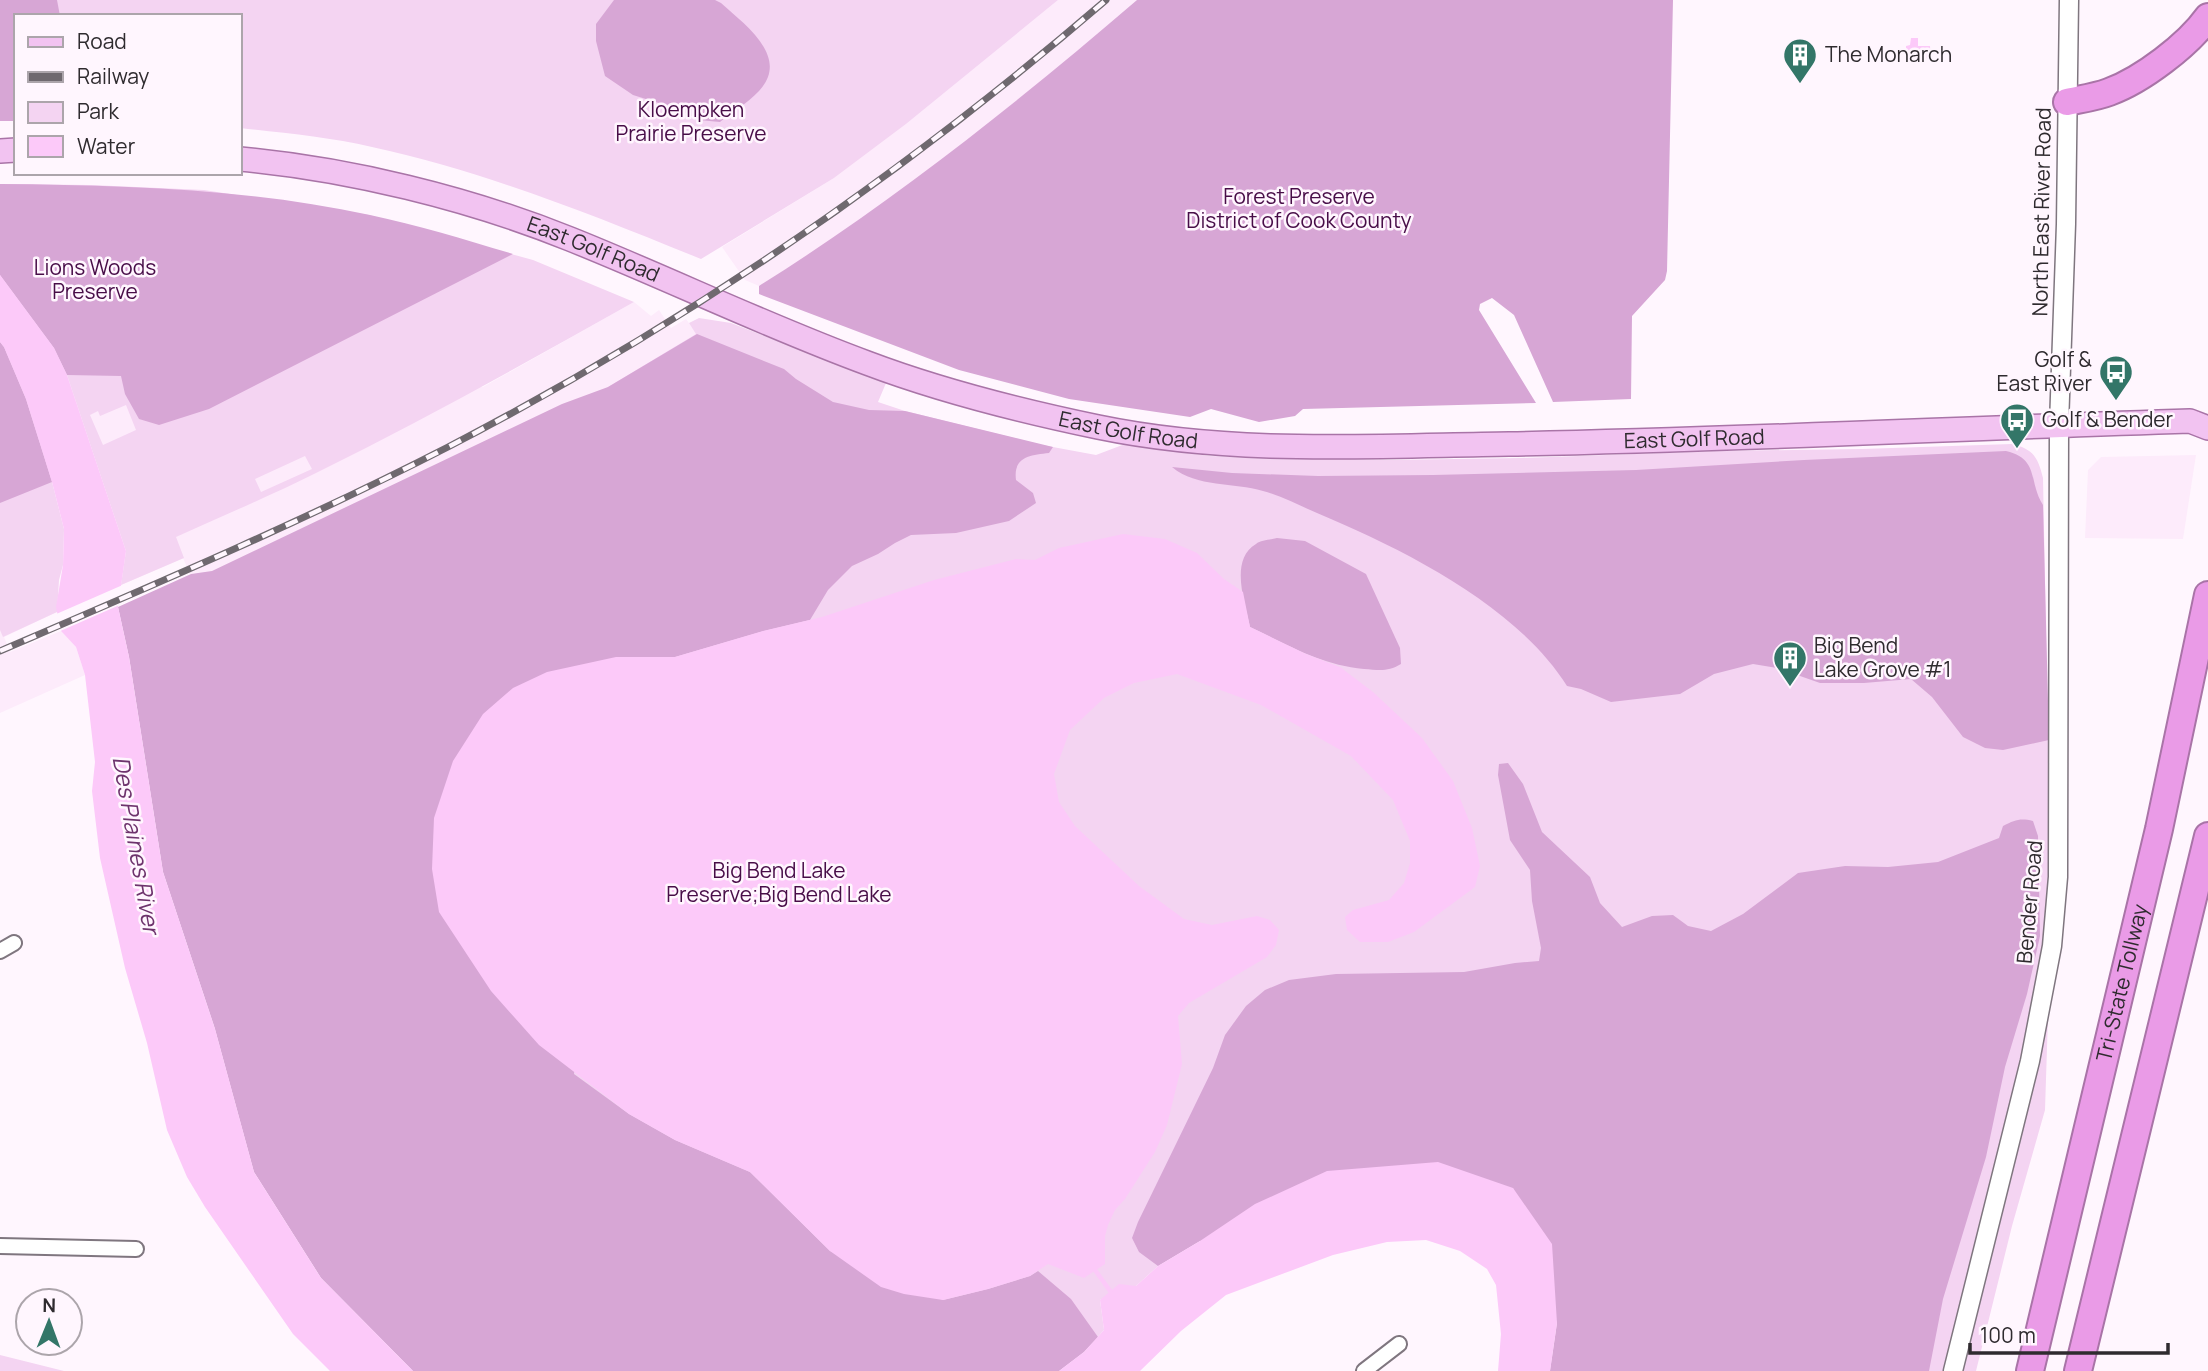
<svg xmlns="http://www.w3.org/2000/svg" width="2208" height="1371" viewBox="0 0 2208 1371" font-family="Manrope,sans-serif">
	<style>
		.built { fill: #fdebfb }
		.green { fill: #f4d4f2; fill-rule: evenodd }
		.forest { fill: #d7a6d5 }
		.water { fill: #fcc9f9 }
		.pier { fill: #fff6fe }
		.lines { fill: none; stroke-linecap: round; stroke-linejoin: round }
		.stream { stroke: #fcc9f9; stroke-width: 4.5 }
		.minor-casing { stroke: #7f767f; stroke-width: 18 }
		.tertiary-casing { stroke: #7f767f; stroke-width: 21 }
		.primary-casing { stroke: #a974a7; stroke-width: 26 }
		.motorway-casing { stroke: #a974a7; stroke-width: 30 }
		.minor { stroke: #fff; stroke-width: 14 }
		.tertiary { stroke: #fff; stroke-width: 18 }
		.primary { stroke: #f2c3f1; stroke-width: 23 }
		.motorway { stroke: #ea9be7; stroke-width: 26 }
		.rail-casing { stroke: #6f696f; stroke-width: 7 }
		.rail { stroke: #fff6fe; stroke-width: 4.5; stroke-dasharray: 13; stroke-linecap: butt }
		.labels { text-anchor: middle; stroke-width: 5; stroke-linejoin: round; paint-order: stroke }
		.poi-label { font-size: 21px; fill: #2f2b2f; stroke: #fff6fe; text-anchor: start }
		.park-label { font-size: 21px; fill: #480d48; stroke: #fff6fe }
		.street-label { font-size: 21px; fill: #2f2b2f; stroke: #fff6fe }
		.water-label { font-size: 23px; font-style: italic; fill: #6e336d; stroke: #fff6fe }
	</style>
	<rect width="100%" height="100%" fill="#fff6fe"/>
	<g class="built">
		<polygon points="1058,0 1137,0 1067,60 944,159 818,249 759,286 745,280 722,247 834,178 906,124"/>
		<polygon points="634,302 651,316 659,310 671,328 686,319 697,334 334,567 190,574 183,558 121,585 126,551 67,375 483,387"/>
		<polygon points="2196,455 2183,539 2085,538 2088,470 2101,457"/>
		<polygon points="0,592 56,606 57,612 4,637 10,652 61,631 76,647 85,675 0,713"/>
	</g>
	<g class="green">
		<path d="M0 0H1058L906 124 834 178 701 259C593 215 486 172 372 147 329 137 284 133 240 128V16H16V121H0Z"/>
		<path d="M0 184 91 185 204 190 369 215 533 260 634 302C529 361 424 420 316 473 270 496 222 516 176 537L184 558 121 585 126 551 67 375 52 482 64 529 63 565 59 580 57 612 3 637 0 630ZM126 405 136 430 103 445 90 415 98 411 100 416ZM305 456 312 469 261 492 255 479Z"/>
		<path d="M699 318 731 323 886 383 878 402 905 411 1042 445 1096 455 1125 444 1209 456 1389 460 1522 458 1715 451 1862 449 2012 444C2033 449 2038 457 2043 478L2050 841 2048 897 2043 946 2029 1028 1944 1371H1550L1557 1323 1513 1188 1200 1241 1158 1266 1136 1286 1100 1300 1104 1330 1084 1352 1059 1371H413L254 1172 215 1029 608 387 696 334 689 323Z"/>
		<polygon points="2048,1017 2045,1110 2012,1226 1976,1371 1963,1371"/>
		<polygon points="0,1355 64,1371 0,1371"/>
	</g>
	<g class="forest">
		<polygon points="0,0 57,0 60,16 16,16 16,121 0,121"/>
		<path d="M614 0H715L721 3C744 24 791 57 759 91 748 103 732 112 720 122L699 120 678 109 633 95 605 76 596 41V24Z"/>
		<path d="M1137 0H1673L1667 271 1665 280 1632 316 1631 399 1553 402 1514 315 1492 298 1480 304 1479 310 1536 403 1303 409 1295 416 1259 422 1211 409 1190 417 1069 399 959 370 759 294V286C893 202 1017 103 1137 0Z"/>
		<path d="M0 184C124 185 248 189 370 215 418 225 466 240 513 254L209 409 159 425 139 419 125 394 121 376 67 375 54 348 0 275Z"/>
		<path d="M697 334 784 369 796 379 833 402 869 410 905 411 1053 447 1049 453C1030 455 1013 457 1016 480L1033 493 1036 503 1009 521 956 533 911 535 895 543 878 554 852 566 828 590 810 620 764 631 675 657H616L574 1074 629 1114 675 1140 750 1172 830 1251 943 1300 988 1289 1030 1276 1038 1271 1071 1299 1098 1337 1084 1352 1059 1371H413L321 1278 254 1172 215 1029 163 872 129 657 118 607 191 574 212 571 562 404 608 387Z"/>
		<polygon points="0,342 4,347 26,399 52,482 0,503"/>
		<path d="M2006 451C2040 459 2028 482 2043 505L2049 740 2003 750 1985 748 1963 737 1932 697 1911 679 1864 683H1820L1777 668 1753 664 1714 674 1680 694 1611 702 1581 689 1567 686C1517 606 1403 549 1317 513 1300 506 1282 496 1263 491 1234 482 1197 488 1172 467L1232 473 1318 476 1433 475 1636 470 1804 460Z"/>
		<path d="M1277 538 1305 541 1366 574 1400 648 1401 664C1388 672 1379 670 1364 669 1321 665 1288 645 1250 627 1245 602 1229 560 1256 544 1261 540 1270 540 1277 538Z"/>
		<path d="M1508 763 1523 784 1542 832 1590 877 1600 903 1622 927 1652 916 1673 915 1688 926 1711 931 1743 914 1798 873 1845 866 1888 867 1938 862 1999 838 2003 826C2015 820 2020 818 2033 821L2038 836 2040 936 2027 994 2005 1067 1986 1157 1943 1299 1929 1371H1550L1557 1323 1513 1188 1200 1241 1158 1266 1139 1252 1132 1238 1138 1222 1213 1068 1225 1035 1246 1006 1265 990 1289 980 1336 974 1464 972 1515 963 1539 961 1541 948 1532 901 1530 870 1510 840 1498 775 1499 764Z"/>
	</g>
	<g class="water">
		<polygon points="1911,38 1918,38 1918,46 1930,46 1931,58 1906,59 1906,46 1910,45"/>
		<polygon points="0,275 54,348 67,375 126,551 118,607 129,657 163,872 215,1029 254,1172 321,1278 413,1371 330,1371 293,1334 205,1207 187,1177 167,1130 147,1043 125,968 100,858 92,791 95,762 85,675 76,647 61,631 56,607 63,565 64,529 52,482 26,399 4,347 0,342"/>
		<polygon points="1123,534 1165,539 1197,553 1224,579 1243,592 1250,627 1306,654 1340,667 1373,692 1422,738 1453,781 1472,828 1480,866 1475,887 1414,932 1388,942 1360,942 1347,930 1345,917 1353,910 1389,900 1404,883 1410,863 1410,841 1393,800 1351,756 1261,705 1177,674 1134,683 1104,698 1070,730 1054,774 1059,802 1075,826 1139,886 1184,919 1212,925 1257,916 1270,920 1279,930 1276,945 1267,957 1189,1003 1178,1016 1182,1064 1167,1125 1155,1152 1125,1199 1115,1210 1108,1225 1105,1236 1105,1264 1084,1278 1048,1264 1030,1276 988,1289 943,1300 904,1294 881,1287 830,1251 750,1172 675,1140 629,1114 539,1045 491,991 439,912 432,869 434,818 453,761 483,714 513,688 547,672 616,657 675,657 763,631 822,617 934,580 1016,559 1035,560 1059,548"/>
		<polygon points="1438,1162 1513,1188 1552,1244 1557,1323 1550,1371 1498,1371 1501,1334 1496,1285 1487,1269 1460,1251 1426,1240 1387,1242 1333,1255 1226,1295 1181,1331 1140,1371 1059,1371 1084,1352 1104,1330 1100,1300 1119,1284 1136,1286 1158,1266 1200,1241 1255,1204 1327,1171"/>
	</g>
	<polygon class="pier" points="125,584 122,604 58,632 54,615"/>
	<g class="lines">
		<polyline class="stream" points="1095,1270 1113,1295"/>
		<g class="minor-casing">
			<g id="minor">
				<polyline points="0,951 14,943"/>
				<polyline points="0,1246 136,1249"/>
				<polyline points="1364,1371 1399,1344"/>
			</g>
		</g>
		<g class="tertiary-casing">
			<polyline id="tertiary" points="1953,1371 2030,1061 2052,946 2058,877 2059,425 2066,224 2069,0"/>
		</g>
		<g class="primary-casing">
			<g id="primary">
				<polyline points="0,151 16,150"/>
				<path id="s1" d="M240 159C349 169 468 198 570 239 670 279 766 326 867 363 941 391 1021 411 1098 427 1233 455 1372 446 1509 444 1736 440 1963 428 2190 421L2208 428"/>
			</g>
		</g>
		<g class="motorway-casing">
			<g id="motorway">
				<path d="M2067 102C2081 99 2096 97 2109 92 2142 80 2188 45 2208 17"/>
				<path id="s2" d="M2030 1371 2159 829 2208 595"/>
				<polyline points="2078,1371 2208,836"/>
			</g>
		</g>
		<use href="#minor" class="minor"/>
		<use href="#tertiary" class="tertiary"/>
		<use href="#primary" class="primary"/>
		<use href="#motorway" class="motorway"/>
		<g class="rail-casing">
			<path id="rail" d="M0 651C151 586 302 522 448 447 684 325 905 173 1106 0"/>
		</g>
		<use href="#rail" class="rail"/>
	</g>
	<defs>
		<g id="building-pin" transform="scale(1.75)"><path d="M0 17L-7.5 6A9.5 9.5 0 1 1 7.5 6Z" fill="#337668" stroke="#fff6fe"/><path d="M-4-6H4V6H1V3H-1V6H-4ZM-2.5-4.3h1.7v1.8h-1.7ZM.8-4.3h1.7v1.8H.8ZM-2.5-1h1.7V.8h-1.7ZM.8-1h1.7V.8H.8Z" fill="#fff"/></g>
		<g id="bus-pin" transform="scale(1.75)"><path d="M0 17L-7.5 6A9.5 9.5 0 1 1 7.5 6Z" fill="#337668" stroke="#fff6fe"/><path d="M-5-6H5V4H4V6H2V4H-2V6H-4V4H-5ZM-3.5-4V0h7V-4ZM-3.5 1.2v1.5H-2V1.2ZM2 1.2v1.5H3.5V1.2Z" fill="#fff"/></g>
	</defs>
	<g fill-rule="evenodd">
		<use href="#building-pin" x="1800" y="55"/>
		<use href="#bus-pin" x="2116" y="372"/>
		<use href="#bus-pin" x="2017" y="420"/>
		<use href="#building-pin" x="1790" y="658"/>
	</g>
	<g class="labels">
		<g class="poi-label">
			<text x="1825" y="62">The Monarch</text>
			<text x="2092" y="367" text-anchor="end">Golf &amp;<tspan x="2092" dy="24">East River</tspan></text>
			<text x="2042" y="427">Golf &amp; Bender</text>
			<text x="1814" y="653">Big Bend<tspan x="1814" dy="24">Lake Grove #1</tspan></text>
		</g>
		<g class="park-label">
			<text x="691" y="117">Kloempken<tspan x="691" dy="24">Prairie Preserve</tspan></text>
			<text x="1299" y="204">Forest Preserve<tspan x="1299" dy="24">District of Cook County</tspan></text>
			<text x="95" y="275">Lions Woods<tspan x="95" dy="24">Preserve</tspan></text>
			<text x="779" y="878">Big Bend Lake<tspan x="779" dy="24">Preserve;Big Bend Lake</tspan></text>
		</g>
		<g class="street-label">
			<text transform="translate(2042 212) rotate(-89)" y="7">North East River Road</text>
			<text dy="7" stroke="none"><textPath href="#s1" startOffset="366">East Golf Road</textPath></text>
			<text dy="7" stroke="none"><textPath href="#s1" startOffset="933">East Golf Road</textPath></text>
			<text dy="7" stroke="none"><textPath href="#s1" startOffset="1500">East Golf Road</textPath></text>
			<text transform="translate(2030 902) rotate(-85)" y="7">Bender Road</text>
			<text dy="7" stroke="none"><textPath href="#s2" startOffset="399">Tri-State Tollway</textPath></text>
		</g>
		<g class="water-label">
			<text transform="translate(136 845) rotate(80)" y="8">Des Plaines River</text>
		</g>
	</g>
	<rect x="14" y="14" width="228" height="161" fill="#fff6fe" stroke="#aca5ab" stroke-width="2"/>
	<rect x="28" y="37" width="35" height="10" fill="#f2c3f1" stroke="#aca5ab" stroke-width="2"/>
	<text x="77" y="49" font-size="21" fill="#2f2b2f">Road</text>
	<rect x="28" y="72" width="35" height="10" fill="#6f696f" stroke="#aca5ab" stroke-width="2"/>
	<text x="77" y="84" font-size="21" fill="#2f2b2f">Railway</text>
	<rect x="28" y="102" width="35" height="21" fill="#f4d4f2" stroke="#aca5ab" stroke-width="2"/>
	<text x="77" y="119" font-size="21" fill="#2f2b2f">Park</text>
	<rect x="28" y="136" width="35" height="21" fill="#fcc9f9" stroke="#aca5ab" stroke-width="2"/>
	<text x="77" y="154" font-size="21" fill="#2f2b2f">Water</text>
	<g transform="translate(49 1322) rotate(1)"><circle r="33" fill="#fff6fe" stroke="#aca5ab" stroke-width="2"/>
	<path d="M0-5L12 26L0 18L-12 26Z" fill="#337668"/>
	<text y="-10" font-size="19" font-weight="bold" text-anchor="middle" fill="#2f2b2f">N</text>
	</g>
	<path d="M1970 1343v10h198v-10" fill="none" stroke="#2f2b2f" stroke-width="3.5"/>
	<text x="1980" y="1343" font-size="21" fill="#2f2b2f" stroke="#fff6fe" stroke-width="5" paint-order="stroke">100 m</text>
</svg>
